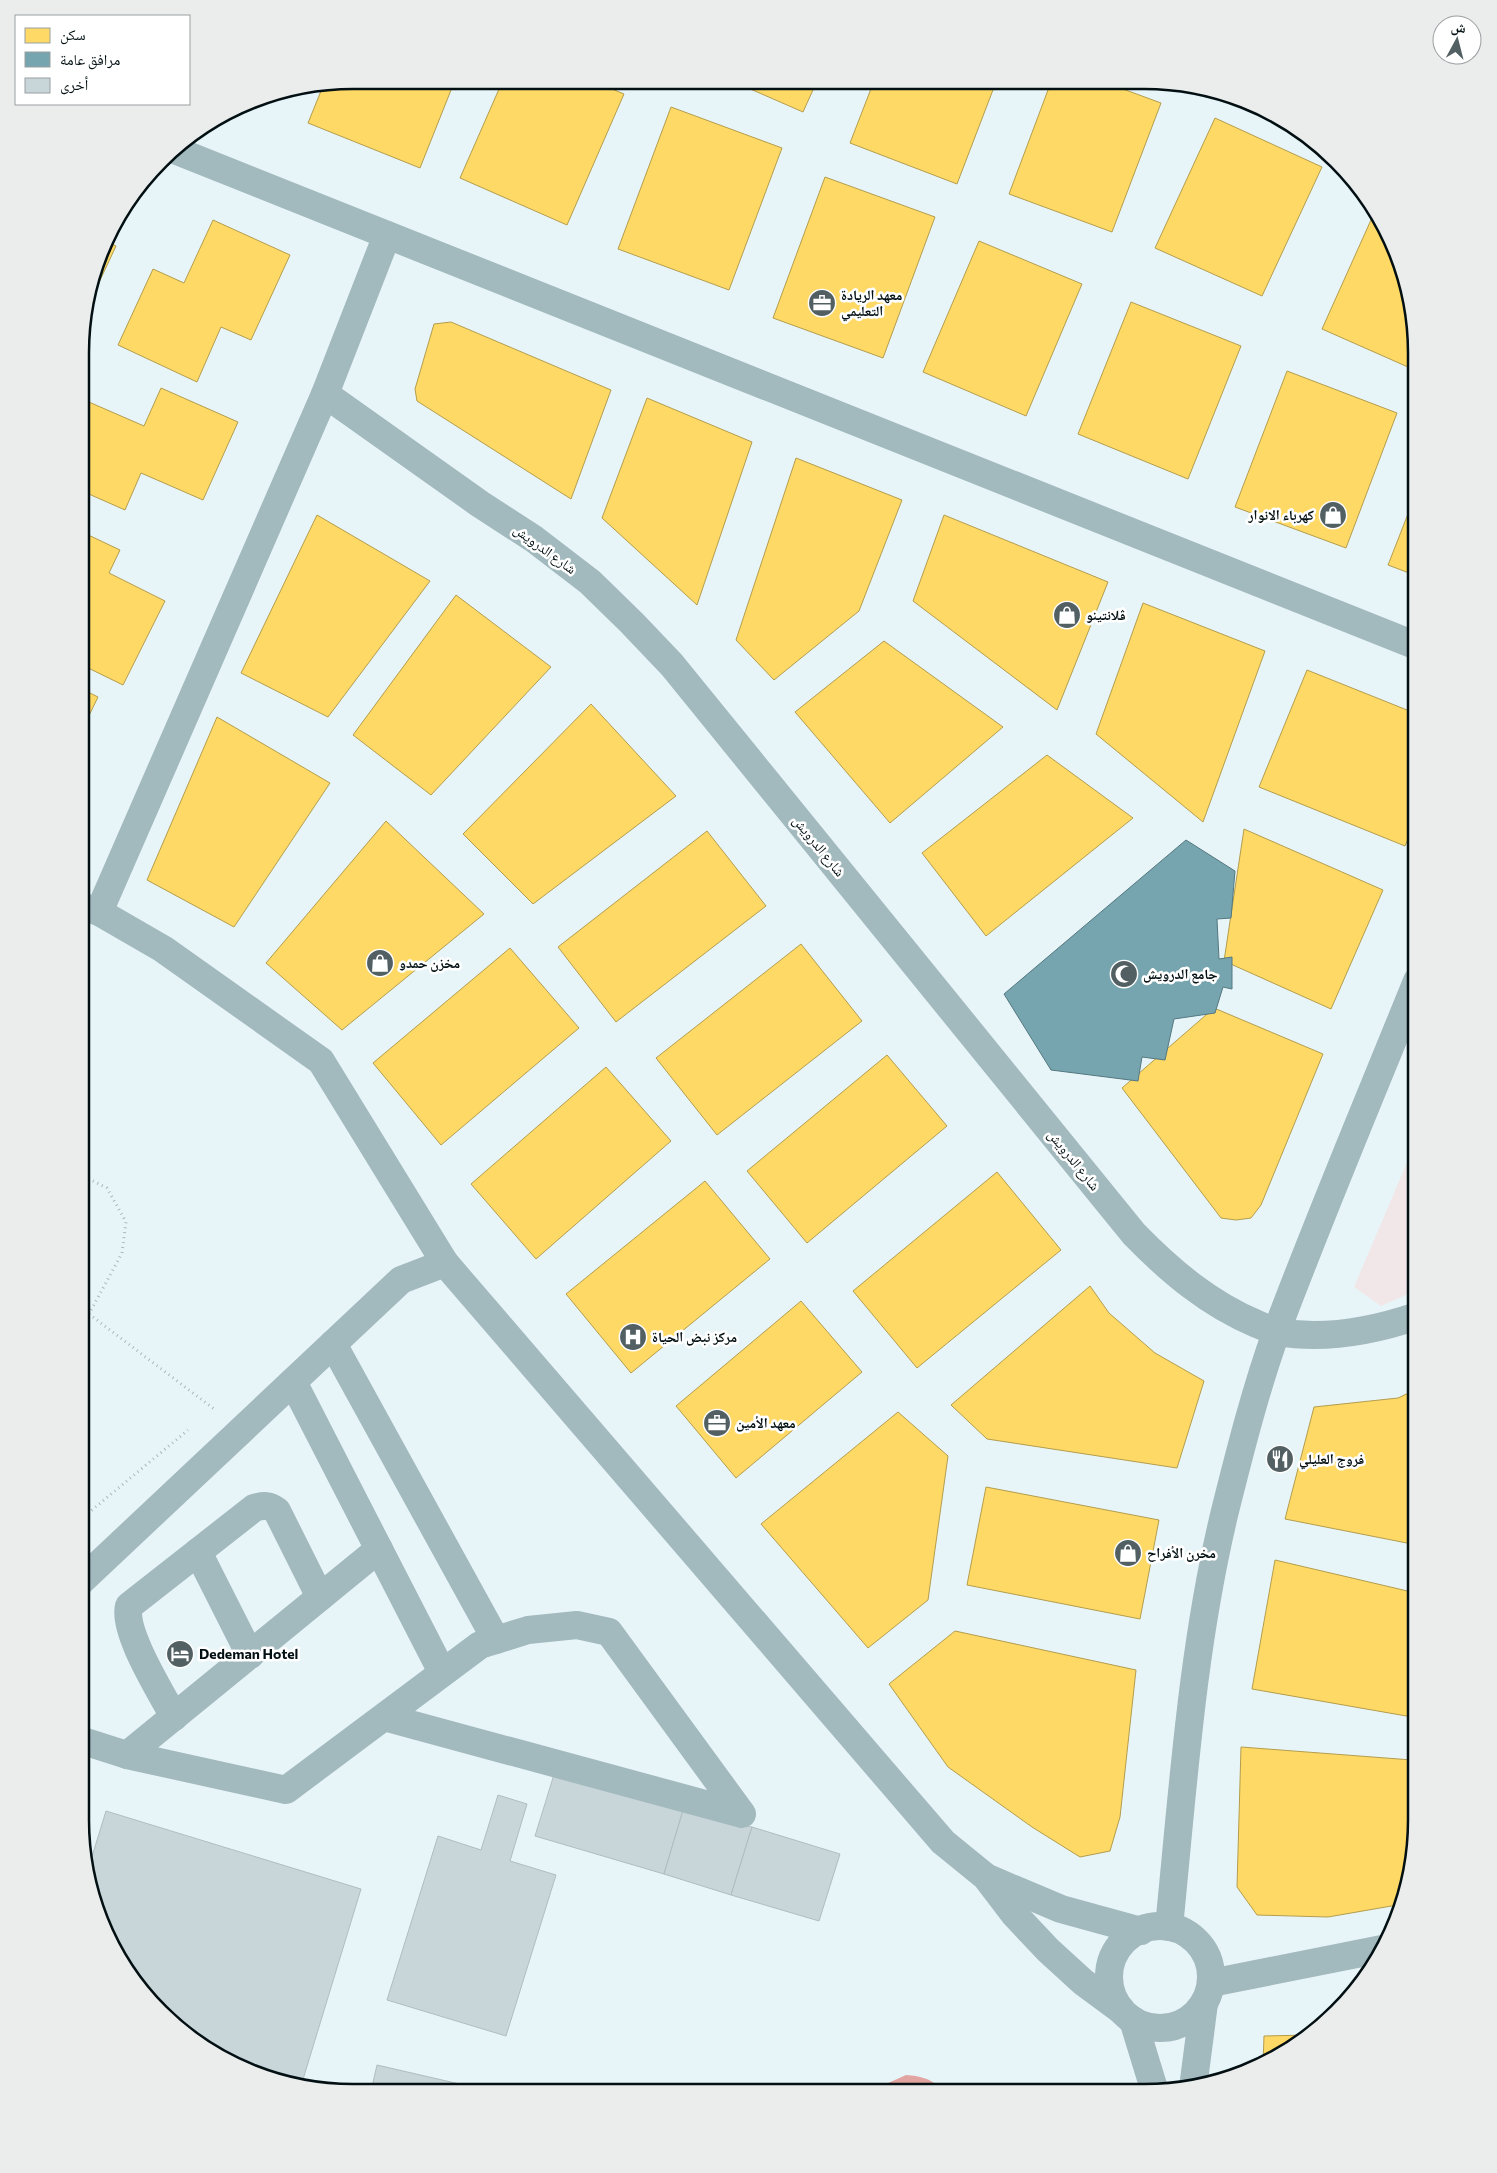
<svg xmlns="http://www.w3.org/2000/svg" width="1497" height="2173" viewBox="0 0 1497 2173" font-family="Commissioner,'Noto Naskh Arabic',sans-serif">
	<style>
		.green { fill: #f1e7e8 }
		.water { fill: #e1a4a1 }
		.homes { fill: #ffd966; stroke: #b39d4d }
		.public { fill: #76a5af; stroke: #547880 }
		.building { fill: #c9d6d9; stroke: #b0bdc0 }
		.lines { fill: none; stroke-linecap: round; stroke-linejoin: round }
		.path { stroke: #a8babd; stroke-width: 3; stroke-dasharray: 1 4; stroke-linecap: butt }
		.minor { stroke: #a2b9be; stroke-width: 28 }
		.labels { text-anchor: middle; stroke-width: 5; stroke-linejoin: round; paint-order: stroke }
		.poi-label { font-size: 14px; font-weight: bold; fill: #031013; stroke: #fff; text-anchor: start }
		.street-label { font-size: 14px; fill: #031013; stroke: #fff }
		.rim { fill: none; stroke: #031013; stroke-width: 2.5 }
	</style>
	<rect width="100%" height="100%" fill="#e8f5f8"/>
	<polygon class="green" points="1417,1139 1417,1290 1381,1306 1354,1287"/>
	<path class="water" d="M906 2075C920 2076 935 2079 942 2092H878L886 2084Z"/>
	<g class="homes">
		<polygon points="353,80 455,80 420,168 308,123 323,86"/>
		<polygon points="503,80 593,81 624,94 567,225 460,178"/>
		<polygon points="732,81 817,81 803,112"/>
		<polygon points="874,81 996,82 957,184 850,143"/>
		<polygon points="1051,82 1104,82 1161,103 1112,232 1009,194"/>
		<polygon points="671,107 782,148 729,290 618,249"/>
		<polygon points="1215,118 1322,167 1262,296 1155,248"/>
		<polygon points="825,177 935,217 883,358 773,318"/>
		<polygon points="1375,211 1389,232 1408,282 1417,352 1417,371 1322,329"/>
		<polygon points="213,220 290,255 251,340 221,327 197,382 118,345 153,269 184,283"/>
		<polygon points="105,241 116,246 82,319 82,317"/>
		<polygon points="979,241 1082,284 1026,416 923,372"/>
		<polygon points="1131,302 1241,346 1188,479 1078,434"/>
		<polygon points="451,322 611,390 571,499 417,401 415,389 434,324"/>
		<polygon points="1287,371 1397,413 1346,548 1235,507"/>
		<polygon points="161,388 238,422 203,500 141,473 125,510 82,491 82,399 144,426"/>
		<polygon points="647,398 752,442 697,605 602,518"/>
		<polygon points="796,458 902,500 859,611 774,680 736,640"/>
		<polygon points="1417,491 1417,576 1388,565"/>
		<polygon points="317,515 430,581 328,717 241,673"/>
		<polygon points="944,515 1108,582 1057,710 913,601"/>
		<polygon points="82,532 120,550 109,573 165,601 123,685 82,665"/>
		<polygon points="456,595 551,667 431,795 353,735"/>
		<polygon points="1143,603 1265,651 1203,822 1096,734"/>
		<polygon points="884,641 1003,727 890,823 795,712"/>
		<polygon points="1307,670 1417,714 1417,818 1405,846 1259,787"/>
		<polygon points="82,689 98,697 82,730"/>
		<polygon points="591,704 676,796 533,904 463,834"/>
		<polygon points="217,717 330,783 234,927 147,880"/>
		<polygon points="1047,755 1133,818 986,936 922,853"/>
		<polygon points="386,821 484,914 342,1030 266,963"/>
		<polygon points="1244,829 1383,890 1331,1009 1224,961"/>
		<polygon points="707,831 766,906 616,1022 558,947"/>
		<polygon points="801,944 862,1021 717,1135 656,1058"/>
		<polygon points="510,948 579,1028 441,1145 373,1063"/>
		<polygon points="1214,1008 1323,1054 1261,1205 1251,1218 1236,1220 1221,1218 1122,1088"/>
		<polygon points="887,1055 947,1126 807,1243 747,1171"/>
		<polygon points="606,1067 671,1141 536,1259 471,1184"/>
		<polygon points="997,1172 1061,1250 917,1368 853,1291"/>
		<polygon points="705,1181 770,1259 631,1373 566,1294"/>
		<polygon points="1090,1286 1109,1313 1155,1353 1204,1381 1177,1468 987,1439 951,1405"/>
		<polygon points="801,1301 862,1372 736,1478 676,1406"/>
		<polygon points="1417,1389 1417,1545 1285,1519 1314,1407 1398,1398"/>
		<polygon points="898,1412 948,1456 928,1600 868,1648 761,1524"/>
		<polygon points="986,1487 1159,1520 1140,1619 967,1585"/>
		<polygon points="1275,1560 1416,1593 1416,1689 1412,1717 1252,1689"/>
		<polygon points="955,1631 1136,1670 1120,1817 1110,1851 1080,1857 1032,1827 948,1767 889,1684"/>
		<polygon points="1241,1747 1412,1760 1416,1767 1416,1838 1403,1904 1328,1917 1257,1915 1237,1887"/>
		<polygon points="1310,2035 1265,2065 1263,2065 1264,2036"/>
	</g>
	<polygon class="public" points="1186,840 1235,871 1231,918 1217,919 1219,959 1232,957 1232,989 1223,987 1215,1013 1174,1019 1165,1060 1142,1057 1138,1081 1051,1070 1004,994"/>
	<g class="building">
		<polygon points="556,1768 684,1807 664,1874 535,1836"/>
		<polygon points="498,1795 527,1804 510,1861 556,1875 506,2036 387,2000 438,1836 481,1850"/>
		<polygon points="684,1807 752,1827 731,1895 664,1874"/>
		<polygon points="106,1811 361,1889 301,2086 249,2072 187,2037 137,1987 108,1941 86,1876"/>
		<polygon points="752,1827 840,1854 819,1921 731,1895"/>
		<polygon points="377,2065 490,2091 371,2091"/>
		<polygon points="768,2085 788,2092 765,2092"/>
	</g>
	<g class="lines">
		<g class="path">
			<polyline points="89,1314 214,1409"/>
			<polyline points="81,1321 89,1314 122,1253 126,1222 107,1188 81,1175"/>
			<polyline points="80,1520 188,1430"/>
		</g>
		<g class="minor">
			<polyline points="172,149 1417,646"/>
			<path d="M325 394 480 504 534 539 590 582 632 623 672 665 1134 1234C1170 1271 1209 1304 1257 1324 1263 1326 1271 1331 1278 1332 1324 1340 1373 1331 1417 1316"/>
			<polyline points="81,906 99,912 163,949 321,1061 445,1263 943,1842 986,1877 1015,1915 1048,1950 1083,1982 1121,2010"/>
			<polyline points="99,912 325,394 387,235"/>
			<polyline points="333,1344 496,1640"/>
			<polyline points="293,1382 442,1672"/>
			<polyline points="198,1552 250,1655"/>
			<polyline points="80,1582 401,1280 445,1263"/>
			<path d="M174 1717C161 1692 122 1631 129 1606L254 1508C264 1505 269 1505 277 1511L320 1597"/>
			<polyline points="80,1740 127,1755 286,1790 480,1645 528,1630 577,1625 609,1632 742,1814 384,1717"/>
			<polyline points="127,1755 379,1549"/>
			<polyline points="990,1879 1061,1909 1141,1931"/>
			<circle cx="1160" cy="1977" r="51"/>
			<path d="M1169 1927C1183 1788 1192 1647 1225 1511 1240 1451 1256 1388 1277 1330 1321 1213 1370 1097 1417 981"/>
			<polyline points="1211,1983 1382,1949"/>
			<polyline points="1133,2020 1155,2092"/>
			<polyline points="1193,2088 1204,2003"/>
		</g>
	</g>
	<defs>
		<g id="office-disc" transform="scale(1.4375)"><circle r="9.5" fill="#536063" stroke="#fff"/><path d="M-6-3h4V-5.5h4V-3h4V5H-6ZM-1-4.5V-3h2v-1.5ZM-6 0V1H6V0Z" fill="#fff"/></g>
		<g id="shop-disc" transform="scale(1.4375)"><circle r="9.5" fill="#536063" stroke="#fff"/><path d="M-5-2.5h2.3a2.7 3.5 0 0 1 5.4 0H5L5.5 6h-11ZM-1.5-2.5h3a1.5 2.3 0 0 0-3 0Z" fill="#fff"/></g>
		<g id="mosque-disc" transform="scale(1.4375)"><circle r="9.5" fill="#536063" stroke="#fff"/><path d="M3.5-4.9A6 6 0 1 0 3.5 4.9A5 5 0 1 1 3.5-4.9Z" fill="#fff"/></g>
		<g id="hospital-disc" transform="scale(1.4375)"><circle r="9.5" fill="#536063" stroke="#fff"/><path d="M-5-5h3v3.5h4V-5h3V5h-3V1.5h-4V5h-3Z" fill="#fff"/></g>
		<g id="restaurant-disc" transform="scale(1.4375)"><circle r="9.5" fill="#536063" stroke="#fff"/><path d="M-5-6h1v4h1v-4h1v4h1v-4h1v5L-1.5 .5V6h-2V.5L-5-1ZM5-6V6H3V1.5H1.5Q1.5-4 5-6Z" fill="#fff"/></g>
		<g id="hotel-disc" transform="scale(1.4375)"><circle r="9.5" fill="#536063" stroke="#fff"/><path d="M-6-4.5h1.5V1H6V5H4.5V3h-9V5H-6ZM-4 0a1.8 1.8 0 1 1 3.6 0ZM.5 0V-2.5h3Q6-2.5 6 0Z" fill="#fff"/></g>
	</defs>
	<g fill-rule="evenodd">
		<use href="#office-disc" x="822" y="303"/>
		<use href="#shop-disc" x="1333" y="515"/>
		<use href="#shop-disc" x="1067" y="615"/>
		<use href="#shop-disc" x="380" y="963"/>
		<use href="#mosque-disc" x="1124" y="974"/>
		<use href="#hospital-disc" x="633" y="1337"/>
		<use href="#office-disc" x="717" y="1423"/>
		<use href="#restaurant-disc" x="1280" y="1459"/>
		<use href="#shop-disc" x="1128" y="1553"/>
		<use href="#hotel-disc" x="180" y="1654"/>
	</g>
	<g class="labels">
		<g class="poi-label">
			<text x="841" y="300">معهد الريادة<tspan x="841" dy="16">التعليمي</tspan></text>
			<text x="1314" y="520" text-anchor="end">كهرباء الانوار</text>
			<text x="1086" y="620">ڤلانتينو</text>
			<text x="399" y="968">مخزن حمدو</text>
			<text x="1143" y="979">جامع الدرويش</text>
			<text x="652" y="1342">مركز نبض الحياة</text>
			<text x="736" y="1428">معهد الأمين</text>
			<text x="1299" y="1464">فروج العليلي</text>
			<text x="1147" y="1558">مخرن الأفراح</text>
			<text x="199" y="1659">Dedeman Hotel</text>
		</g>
		<g class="street-label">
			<text transform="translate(545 549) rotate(36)" y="5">شارع الدرويش</text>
			<text transform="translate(819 846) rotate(51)" y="5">شارع الدرويش</text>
			<text transform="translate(1074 1160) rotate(51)" y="5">شارع الدرويش</text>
		</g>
	</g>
	<path d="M0 0H1497V2173H0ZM353 89H1144A264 264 0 0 1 1408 353V1820A264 264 0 0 1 1144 2084H353A264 264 0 0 1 89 1820V353A264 264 0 0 1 353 89Z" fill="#ebecec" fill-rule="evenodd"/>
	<path class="rim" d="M353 89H1144A264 264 0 0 1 1408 353V1820A264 264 0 0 1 1144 2084H353A264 264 0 0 1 89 1820V353A264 264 0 0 1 353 89Z"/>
	<rect x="15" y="15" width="175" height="90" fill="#ffffff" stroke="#9a9fa1"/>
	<rect x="25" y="28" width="25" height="15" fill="#ffd966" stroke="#9a9fa1"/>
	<text x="60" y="40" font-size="15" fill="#031013">سكن</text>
	<rect x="25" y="52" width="25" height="15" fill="#76a5af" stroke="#9a9fa1"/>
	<text x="60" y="65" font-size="15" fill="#031013">مرافق عامة</text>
	<rect x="25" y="78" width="25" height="15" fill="#c9d6d9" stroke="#9a9fa1"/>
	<text x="60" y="90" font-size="15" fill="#031013">أخرى</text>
	<g transform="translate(1457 40) rotate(7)"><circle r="24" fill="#ffffff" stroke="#9a9fa1"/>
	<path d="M0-4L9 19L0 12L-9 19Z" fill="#536063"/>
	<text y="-8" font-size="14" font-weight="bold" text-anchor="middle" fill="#031013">ش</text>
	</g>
</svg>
